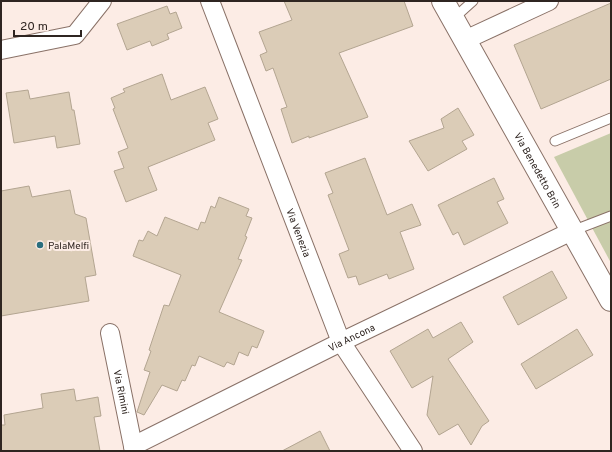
<svg xmlns="http://www.w3.org/2000/svg" width="612" height="452" viewBox="0 0 612 452" font-family="Overpass,sans-serif">
	<style>
		.green { fill: #c8cca9 }
		.building { fill: #dbccb7; stroke: #b3a591 }
		.lines { fill: none; stroke-linecap: round; stroke-linejoin: round }
		.lane-casing { stroke: #897167; stroke-width: 11 }
		.street-casing { stroke: #897167; stroke-width: 20 }
		.secondary-casing { stroke: #897167; stroke-width: 24 }
		.lane { stroke: #fff; stroke-width: 9 }
		.street { stroke: #fff; stroke-width: 18 }
		.secondary { stroke: #fff; stroke-width: 22 }
		.poi-dot { fill: #296e7e; stroke: #fcece5; stroke-width: 1.5 }
		.labels { text-anchor: middle; stroke-width: 4; stroke-linejoin: round; paint-order: stroke }
		.street-label { font-size: 10px; fill: #2f2521; stroke: #fcece5 }
		.poi-label { font-size: 10px; fill: #2f2521; stroke: #fcece5; text-anchor: start }
	</style>
	<rect width="100%" height="100%" fill="#fcece5"/>
	<polygon class="green" points="611,133 611,263 554,157"/>
	<g class="building">
		<polygon points="284,1 404,1 413,26 339,53 368,117 309,138 309,136 292,143 281,109 287,107 273,68 266,71 260,55 267,52 259,32 292,20"/>
		<polygon points="611,3 611,79 541,109 514,45"/>
		<polygon points="167,6 170,14 176,12 182,28 167,34 169,39 152,46 150,41 127,50 117,24"/>
		<polygon points="162,74 171,100 205,87 218,119 208,123 215,140 148,167 157,190 126,202 114,171 124,168 118,152 128,148 113,109 115,108 111,98 125,92 123,89"/>
		<polygon points="28,90 30,99 69,92 72,110 74,110 80,144 57,148 55,136 14,143 6,93"/>
		<polygon points="458,108 474,135 462,141 467,149 428,171 409,141 444,128 441,119"/>
		<polygon points="365,158 387,215 412,204 421,225 400,232 414,269 389,279 387,274 359,285 356,276 348,278 339,254 349,250 328,195 333,193 325,173"/>
		<polygon points="494,178 504,199 497,202 508,223 464,245 458,232 453,235 438,205"/>
		<polygon points="29,186 32,197 70,190 75,214 86,218 96,275 85,277 89,301 1,316 1,191"/>
		<polygon points="219,197 249,209 246,216 252,218 245,236 247,237 238,259 242,260 219,312 264,331 257,348 252,346 248,356 239,352 234,365 227,362 224,367 199,356 195,366 192,365 185,381 182,380 177,391 162,385 144,415 137,412 150,372 144,370 151,351 149,350 164,305 169,306 181,275 133,256 139,240 143,241 148,231 157,236 165,217 198,230 201,222 205,223 211,206 215,208"/>
		<polygon points="552,271 567,298 518,325 503,297"/>
		<polygon points="461,322 473,342 448,359 489,421 482,426 471,445 458,424 439,435 427,415 433,376 412,388 390,351 428,329 433,338"/>
		<polygon points="577,329 593,355 536,389 521,364"/>
		<polygon points="74,389 76,401 98,397 101,416 94,417 100,451 1,451 1,425 5,425 4,415 43,408 41,394"/>
		<polygon points="320,431 330,451 282,451"/>
	</g>
	<g class="lines">
		<g class="lane-casing">
			<g id="lane">
				<polyline points="453,19 473,1"/>
				<polyline points="555,141 611,118"/>
				<polyline points="572,231 611,216"/>
			</g>
		</g>
		<g class="street-casing">
			<g id="street">
				<path id="s1" d="M210 1 341 342 413 451"/>
				<polyline points="465,40 549,1"/>
				<polyline points="1,50 75,35 102,1"/>
				<path id="s2" d="M110 333 134 451"/>
				<path id="s3" d="M133 446 341 342 572 231"/>
			</g>
		</g>
		<g class="secondary-casing">
			<g id="secondary">
				<path id="s4" d="M443 1 611 300"/>
			</g>
		</g>
		<use href="#lane" class="lane"/>
		<use href="#street" class="street"/>
		<use href="#secondary" class="secondary"/>
	</g>
	<circle class="poi-dot" cx="40" cy="245" r="4"/>
	<g class="labels">
		<g class="street-label">
			<text dy="4" stroke="none"><textPath href="#s4" startOffset="194">Via Benedetto Brin</textPath></text>
			<text dy="4" stroke="none"><textPath href="#s1" startOffset="248">Via Venezia</textPath></text>
			<text dy="4" stroke="none"><textPath href="#s3" startOffset="244">Via Ancona</textPath></text>
			<text dy="4" stroke="none"><textPath href="#s2" startOffset="60">Via Rimini</textPath></text>
		</g>
		<g class="poi-label">
			<text x="48" y="249">PalaMelfi</text>
		</g>
	</g>
	<rect width="612" height="452" fill="none" stroke="#2f2521" stroke-width="4"/>
	<path d="M14 30v6h67v-6" fill="none" stroke="#2f2521" stroke-width="2"/>
	<text x="20" y="30" font-size="12" fill="#2f2521" stroke="#fcece5" stroke-width="3" paint-order="stroke">20 m</text>
</svg>
